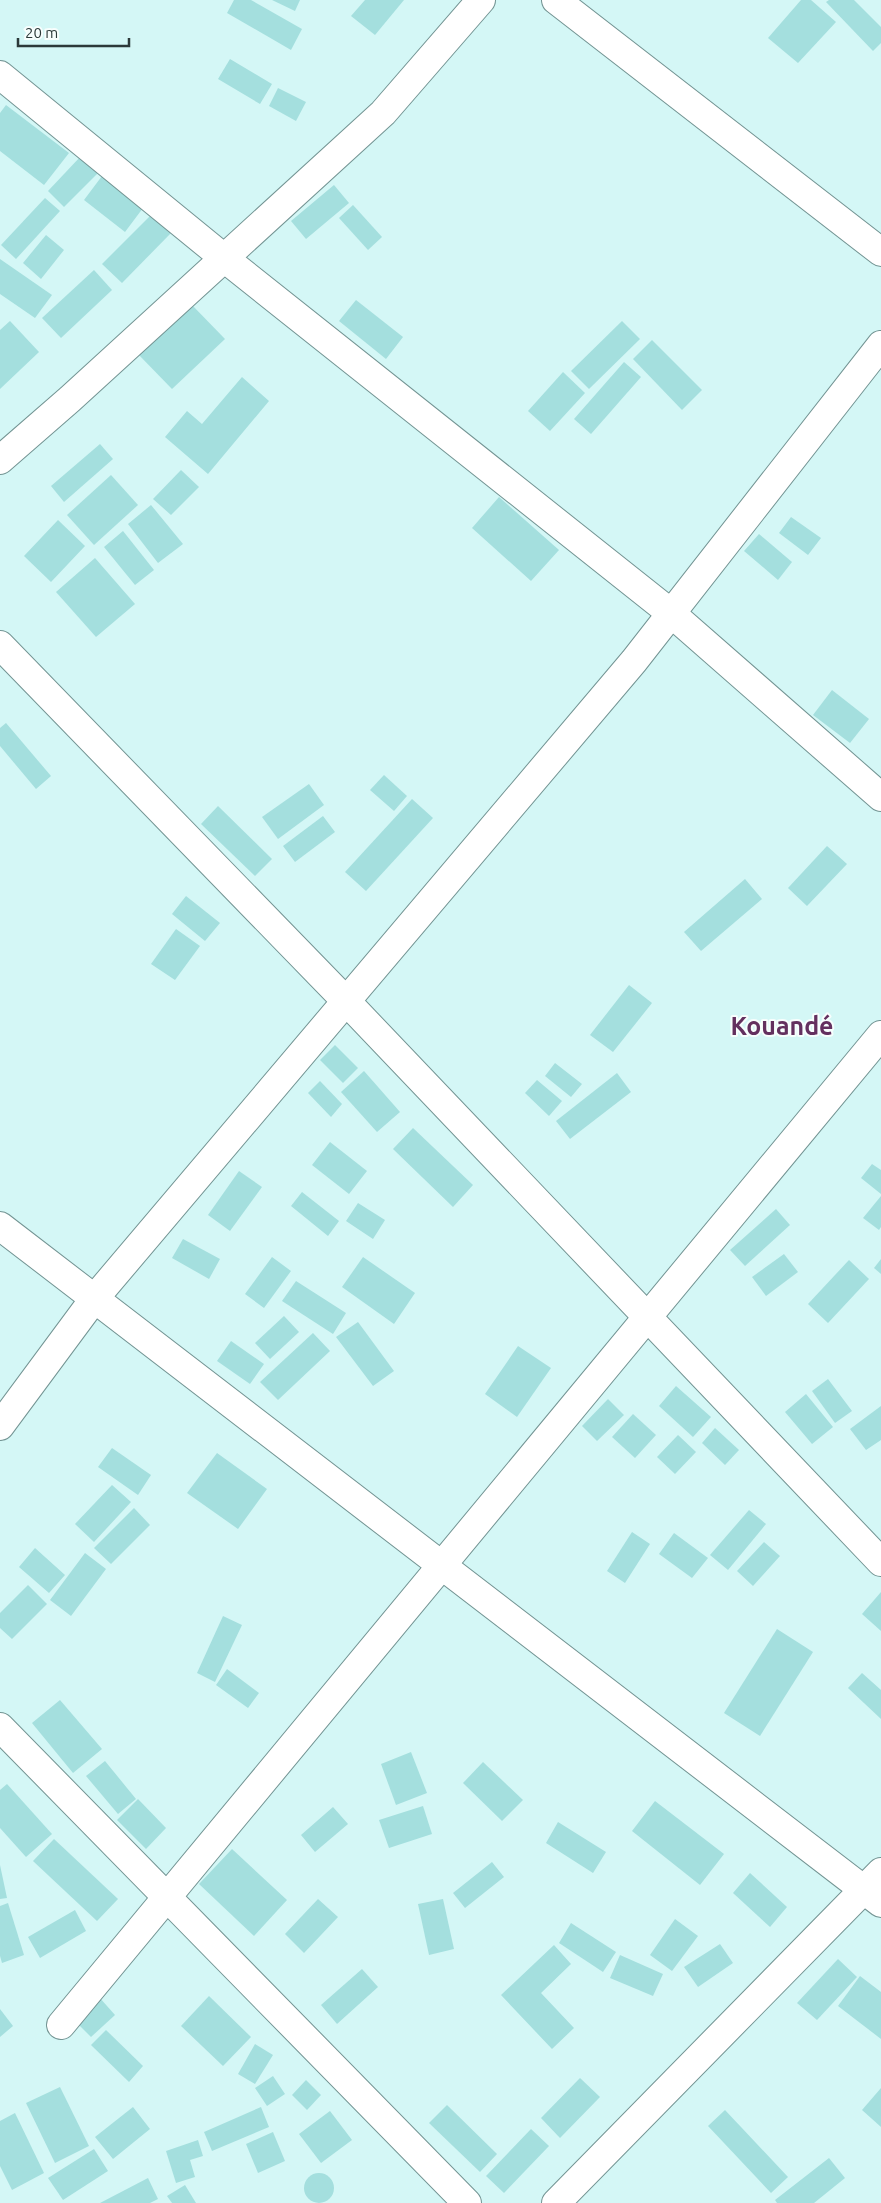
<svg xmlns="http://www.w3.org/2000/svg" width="881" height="2203" viewBox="0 0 881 2203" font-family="Ubuntu,sans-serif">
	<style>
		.building { fill: #a4dfde }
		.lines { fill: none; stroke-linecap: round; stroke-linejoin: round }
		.street-casing { stroke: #739493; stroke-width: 30 }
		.secondary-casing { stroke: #739493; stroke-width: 30 }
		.primary-casing { stroke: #739493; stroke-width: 30 }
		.street { stroke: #fff; stroke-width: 28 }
		.secondary { stroke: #fff; stroke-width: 28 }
		.primary { stroke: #fff; stroke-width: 28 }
		.labels { text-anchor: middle; stroke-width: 4; stroke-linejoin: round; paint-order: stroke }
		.town-label { font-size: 25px; font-weight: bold; fill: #63305f; stroke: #f7fefd }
	</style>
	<rect width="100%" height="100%" fill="#d4f7f6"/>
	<g class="building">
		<polygon points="234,0 251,0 302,29 291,50 227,13"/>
		<polygon points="272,0 300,0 295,11"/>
		<polygon points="365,0 404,0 375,35 351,16"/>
		<polygon points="801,0 811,0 836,22 798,63 768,38"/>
		<polygon points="829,0 854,0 881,27 881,43 873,51 826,2"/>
		<polygon points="230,59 272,84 260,104 218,79"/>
		<polygon points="278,88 306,102 296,121 269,106"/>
		<polygon points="6,105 69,153 44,185 0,151 0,113"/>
		<polygon points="81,156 98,173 64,207 48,191"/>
		<polygon points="102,176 143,208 125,232 84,200"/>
		<polygon points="334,185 349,203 306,239 291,221"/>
		<polygon points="45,198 60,211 16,259 1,245"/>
		<polygon points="353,205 382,237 368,250 339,218"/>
		<polygon points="152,214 171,233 122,283 102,264"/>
		<polygon points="46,235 64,250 41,279 23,263"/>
		<polygon points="0,259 52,295 35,318 0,294"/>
		<polygon points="94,270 112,290 61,338 42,318"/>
		<polygon points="356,300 403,337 386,359 339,321"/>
		<polygon points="191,304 225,339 172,389 138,354"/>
		<polygon points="10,321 39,352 0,389 0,330"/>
		<polygon points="622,321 640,339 589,389 571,371"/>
		<polygon points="652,340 702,390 682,410 633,359"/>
		<polygon points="624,362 641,377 591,434 574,419"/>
		<polygon points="563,372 585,393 550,431 528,411"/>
		<polygon points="242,377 269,401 208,474 165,437 187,411 202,424"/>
		<polygon points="100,444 113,459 64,502 51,486"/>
		<polygon points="181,470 199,487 171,515 153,499"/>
		<polygon points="111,475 138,505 94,545 67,515"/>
		<polygon points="499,497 559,550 531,581 472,528"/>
		<polygon points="151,505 183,544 158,563 128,524"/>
		<polygon points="791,517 821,538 808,555 779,533"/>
		<polygon points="58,520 85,546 51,582 24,556"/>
		<polygon points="123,531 154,570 135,585 104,547"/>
		<polygon points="759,534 792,562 778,580 744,551"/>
		<polygon points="95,558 135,604 96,637 56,592"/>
		<polygon points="832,690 869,719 850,743 813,715"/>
		<polygon points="6,723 51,776 36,789 0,746 0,728"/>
		<polygon points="384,775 407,796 394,811 370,790"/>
		<polygon points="309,784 324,805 278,839 262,817"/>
		<polygon points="412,799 433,818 366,891 345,872"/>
		<polygon points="218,806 272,859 255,876 201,824"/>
		<polygon points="323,816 335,832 295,862 283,846"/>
		<polygon points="827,846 847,864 807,906 788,888"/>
		<polygon points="745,879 762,899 701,951 684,932"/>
		<polygon points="186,896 220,923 205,941 172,914"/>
		<polygon points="176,929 200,946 175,980 151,964"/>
		<polygon points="629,985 652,1003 613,1052 590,1035"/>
		<polygon points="335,1045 358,1068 343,1083 320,1060"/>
		<polygon points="555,1063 582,1084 571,1097 545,1076"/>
		<polygon points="364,1071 400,1112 377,1132 341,1092"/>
		<polygon points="617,1073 631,1092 570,1139 556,1121"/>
		<polygon points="537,1080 562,1101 549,1116 525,1093"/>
		<polygon points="320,1081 342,1104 331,1117 308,1093"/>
		<polygon points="413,1128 473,1185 453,1207 393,1149"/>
		<polygon points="330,1142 367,1171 349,1194 312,1165"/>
		<polygon points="872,1164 881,1170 881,1194 861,1178"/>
		<polygon points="239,1171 262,1187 230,1231 208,1215"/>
		<polygon points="302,1192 339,1221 328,1236 291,1206"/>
		<polygon points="881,1196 881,1227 879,1230 863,1218"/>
		<polygon points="358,1203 385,1220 373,1239 346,1221"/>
		<polygon points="776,1209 790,1225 745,1266 730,1250"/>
		<polygon points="183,1239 220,1259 209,1279 172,1258"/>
		<polygon points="784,1254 798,1272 766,1296 752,1277"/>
		<polygon points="272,1257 291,1271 264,1308 245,1294"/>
		<polygon points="363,1257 415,1293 394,1324 342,1287"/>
		<polygon points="881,1259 881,1274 874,1268"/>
		<polygon points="849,1260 869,1279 828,1323 808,1304"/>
		<polygon points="296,1281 346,1313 333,1334 282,1301"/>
		<polygon points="284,1316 299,1332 270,1359 255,1343"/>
		<polygon points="358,1322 394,1371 373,1386 336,1337"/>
		<polygon points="313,1333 330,1351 278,1400 260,1382"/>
		<polygon points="231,1341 264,1364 250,1384 217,1361"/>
		<polygon points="518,1346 551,1368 517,1417 485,1394"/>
		<polygon points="828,1379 852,1411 835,1423 812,1391"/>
		<polygon points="676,1386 711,1417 693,1437 659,1406"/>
		<polygon points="806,1394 833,1427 812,1444 785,1412"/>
		<polygon points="608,1399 624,1415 597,1441 582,1426"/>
		<polygon points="881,1406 881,1440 866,1450 850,1429"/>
		<polygon points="633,1414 656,1435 635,1458 612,1437"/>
		<polygon points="715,1428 739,1450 725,1465 702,1443"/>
		<polygon points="678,1435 696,1452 675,1474 657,1457"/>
		<polygon points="112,1448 151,1475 138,1495 98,1467"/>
		<polygon points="217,1453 267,1489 238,1529 187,1493"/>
		<polygon points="112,1485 131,1502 94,1542 75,1524"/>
		<polygon points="134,1508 150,1525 111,1564 94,1548"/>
		<polygon points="749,1510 766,1524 728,1570 710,1555"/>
		<polygon points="632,1532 650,1544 625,1583 607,1571"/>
		<polygon points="674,1533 708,1558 692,1578 659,1554"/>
		<polygon points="764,1542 780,1556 753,1586 737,1571"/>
		<polygon points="35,1548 65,1575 49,1593 19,1567"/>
		<polygon points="85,1553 106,1569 71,1616 50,1600"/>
		<polygon points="28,1585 47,1604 12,1639 0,1628 0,1613"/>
		<polygon points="881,1592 881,1631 862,1614"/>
		<polygon points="223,1616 242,1625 215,1682 197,1673"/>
		<polygon points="777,1629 813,1652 760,1736 724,1713"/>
		<polygon points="227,1669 259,1693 248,1708 216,1685"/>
		<polygon points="862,1673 881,1690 881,1719 848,1688"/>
		<polygon points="60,1700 102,1749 73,1773 32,1723"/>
		<polygon points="411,1752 427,1793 396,1805 381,1764"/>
		<polygon points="105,1761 136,1799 118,1814 86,1776"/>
		<polygon points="483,1762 523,1800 502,1821 463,1783"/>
		<polygon points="7,1784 52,1834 26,1857 0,1828 0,1790"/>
		<polygon points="138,1799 166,1828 146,1849 117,1820"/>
		<polygon points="655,1801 724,1854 700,1885 632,1831"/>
		<polygon points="423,1806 432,1834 389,1848 379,1820"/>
		<polygon points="333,1807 348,1824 315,1852 301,1835"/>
		<polygon points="558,1822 606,1852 593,1873 546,1843"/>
		<polygon points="54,1839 118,1899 97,1921 33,1861"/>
		<polygon points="232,1849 287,1900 254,1936 199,1884"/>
		<polygon points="492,1862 504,1877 465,1908 453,1893"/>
		<polygon points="0,1865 7,1898 0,1899"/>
		<polygon points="750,1873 787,1907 770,1927 733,1893"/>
		<polygon points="318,1899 338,1917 304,1953 285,1934"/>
		<polygon points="443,1899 454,1949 429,1955 418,1904"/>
		<polygon points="8,1903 24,1955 2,1963 0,1956 0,1906"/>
		<polygon points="75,1910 86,1931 40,1958 28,1937"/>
		<polygon points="675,1919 698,1936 672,1971 650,1955"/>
		<polygon points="571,1923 616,1952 603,1972 559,1943"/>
		<polygon points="720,1944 733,1963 698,1987 684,1967"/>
		<polygon points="554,1945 571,1964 541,1993 574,2028 552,2049 501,1995"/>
		<polygon points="620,1955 663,1974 653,1996 610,1978"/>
		<polygon points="838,1959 857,1977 817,2020 797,2003"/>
		<polygon points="362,1969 378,1987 337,2024 321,2005"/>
		<polygon points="860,1976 881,1992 881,2039 838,2006"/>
		<polygon points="209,1996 251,2037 223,2066 181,2026"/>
		<polygon points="99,1997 115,2015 91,2037 74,2020"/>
		<polygon points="0,2009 13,2026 0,2037"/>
		<polygon points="106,2030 143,2066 129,2082 91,2045"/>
		<polygon points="255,2044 273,2055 255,2084 238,2074"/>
		<polygon points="273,2076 285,2094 267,2106 255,2088"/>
		<polygon points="580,2078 600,2097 560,2138 541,2118"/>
		<polygon points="306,2080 321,2095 307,2110 292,2095"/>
		<polygon points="60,2087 89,2146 55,2163 26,2103"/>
		<polygon points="881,2088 881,2127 862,2110"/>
		<polygon points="447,2105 497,2154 480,2172 429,2123"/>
		<polygon points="133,2107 150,2129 113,2159 95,2137"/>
		<polygon points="261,2107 269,2127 212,2151 204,2132"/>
		<polygon points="725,2110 788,2177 771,2193 708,2126"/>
		<polygon points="330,2111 352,2140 321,2163 299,2134"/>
		<polygon points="15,2113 44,2173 12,2190 0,2166 0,2121"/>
		<polygon points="531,2129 549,2146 504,2193 486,2176"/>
		<polygon points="273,2132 285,2161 258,2173 246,2144"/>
		<polygon points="198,2140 203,2156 190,2160 195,2177 176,2183 166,2151"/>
		<polygon points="94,2149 108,2171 63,2200 48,2178"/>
		<polygon points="829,2158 845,2178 814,2203 777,2203 775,2200"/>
		<circle cx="319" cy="2188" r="15"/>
		<polygon points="148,2178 158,2199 150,2203 100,2203"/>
		<polygon points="185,2185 196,2203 172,2203 167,2196"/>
	</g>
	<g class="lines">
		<g class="street-casing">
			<g id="street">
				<polyline points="0,75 224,258 672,614 881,797"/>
				<polyline points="0,460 70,399 383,113 481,0"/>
				<polyline points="0,645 346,1001 881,1562"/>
				<polyline points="0,1426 94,1299 634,661 881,345"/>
				<polyline points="0,1727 467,2203"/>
				<polyline points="61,2025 881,1035"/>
				<polyline points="556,2203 881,1872"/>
			</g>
		</g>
		<g class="secondary-casing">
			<polyline id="secondary" points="556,0 881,252"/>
		</g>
		<g class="primary-casing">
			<polyline id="primary" points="0,1226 881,1903"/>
		</g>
		<use href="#street" class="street"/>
		<use href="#secondary" class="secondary"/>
		<use href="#primary" class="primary"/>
	</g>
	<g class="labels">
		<g class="town-label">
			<text x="782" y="1035">Kouandé</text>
		</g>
	</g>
	<path d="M18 38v8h111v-8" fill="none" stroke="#2b3939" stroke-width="2.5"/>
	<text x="25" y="38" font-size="15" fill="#2b3939" stroke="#f7fefd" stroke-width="4" paint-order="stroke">20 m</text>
</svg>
